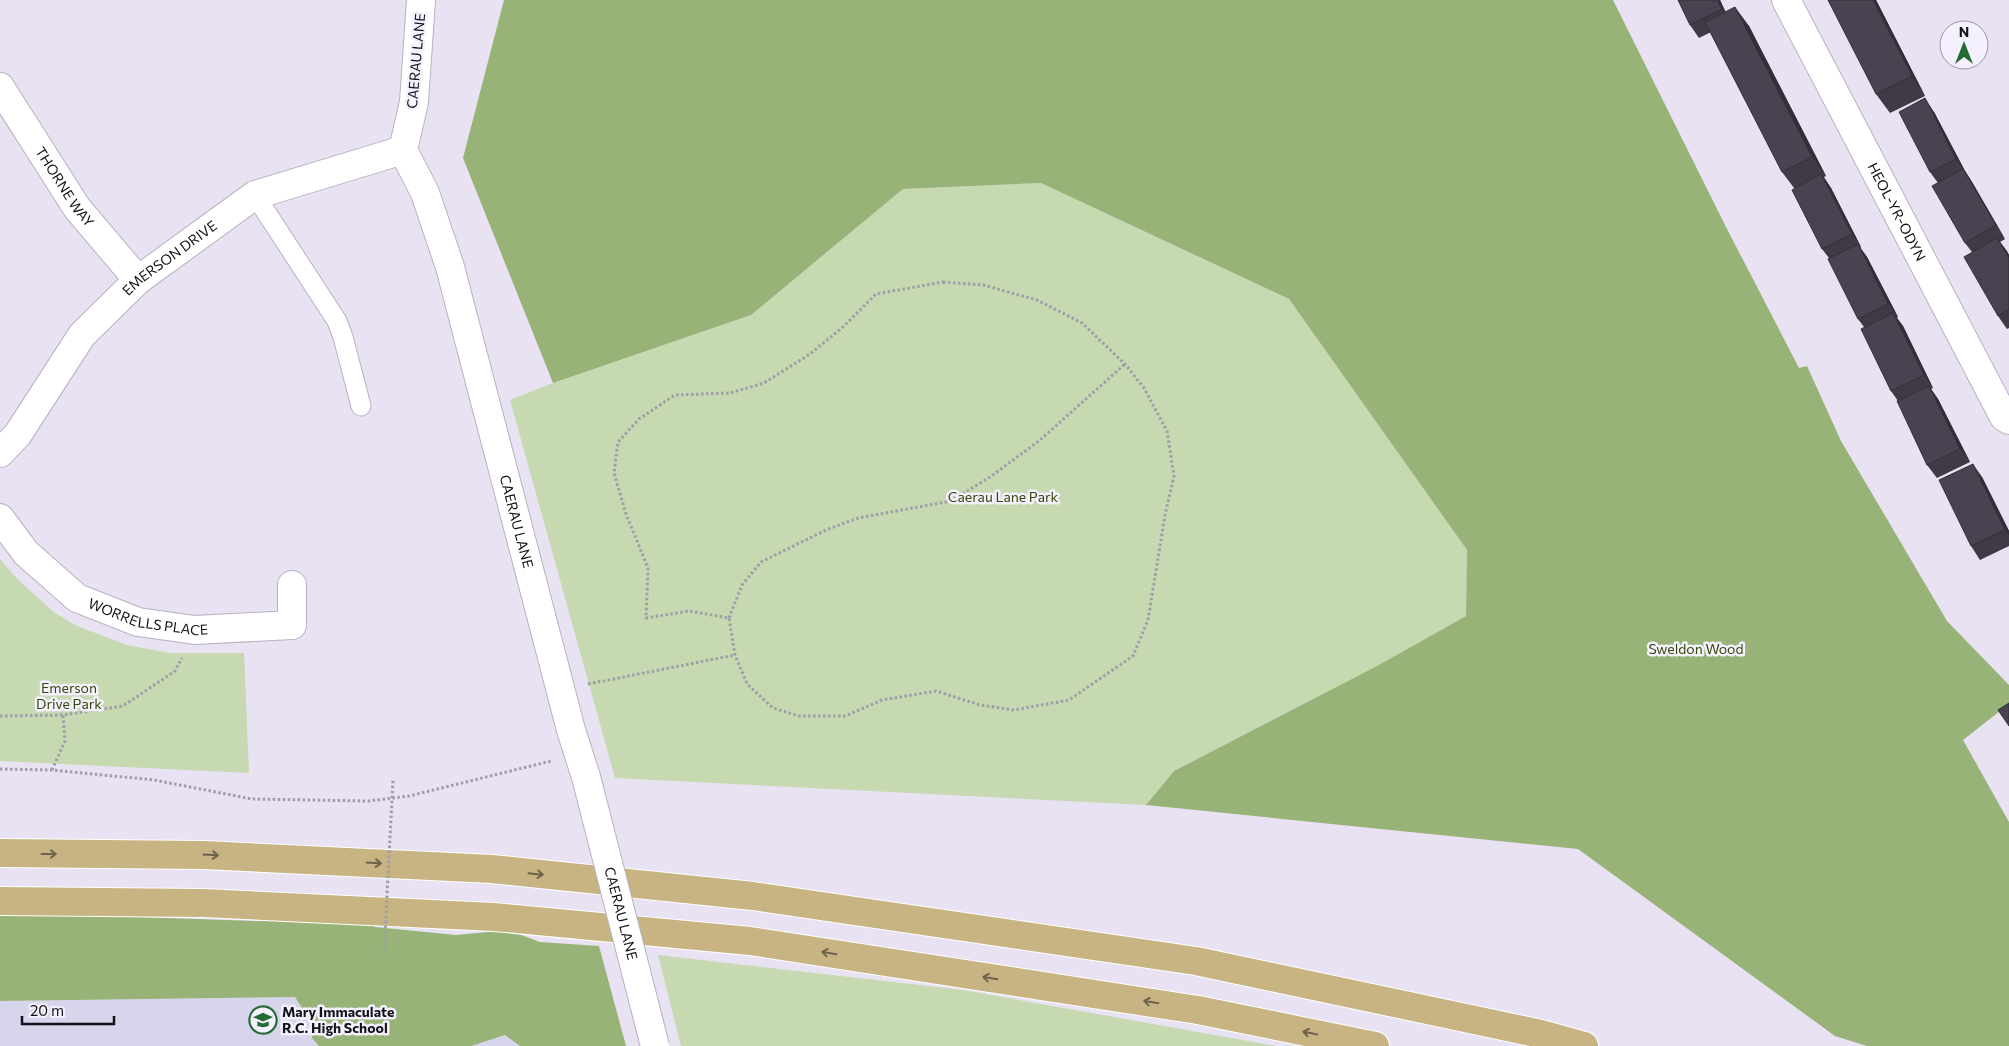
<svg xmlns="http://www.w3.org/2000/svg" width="2009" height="1046" viewBox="0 0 2009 1046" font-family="Commissioner,sans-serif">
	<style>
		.education { fill: #d7d5eb }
		.green { fill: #c6d9b1 }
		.forest { fill: #98b377 }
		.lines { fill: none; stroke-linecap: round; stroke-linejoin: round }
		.service-casing { stroke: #b7b1c1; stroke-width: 21 }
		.minor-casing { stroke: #b7b1c1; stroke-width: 30 }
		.tertiary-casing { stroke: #b7b1c1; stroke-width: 30 }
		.primary-casing { stroke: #fff; stroke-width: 30 }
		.path { stroke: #a09ca9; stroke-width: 3; stroke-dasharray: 2.5 2.5; stroke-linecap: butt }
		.service { stroke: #fff; stroke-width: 19 }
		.minor { stroke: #fff; stroke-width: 28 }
		.tertiary { stroke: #fff; stroke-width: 28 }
		.primary { stroke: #c7b482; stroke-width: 28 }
		.tertiary-bridge-casing { stroke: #b7b1c1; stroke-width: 30; stroke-linecap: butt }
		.path-bridge { stroke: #a09ca9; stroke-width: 3; stroke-dasharray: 2.5 2.5; stroke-linecap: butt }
		.tertiary-bridge { stroke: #fff; stroke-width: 28 }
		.wall { fill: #3f3a46 }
		.shaded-wall { fill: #332f39 }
		.building { fill: #494351; stroke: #332f39 }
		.oneway { stroke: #6e634d }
		.labels { text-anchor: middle; stroke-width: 5; stroke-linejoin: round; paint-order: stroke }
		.street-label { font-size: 14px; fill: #141218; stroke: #f5f0fe }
		.park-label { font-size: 14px; fill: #324905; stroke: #f5f0fe }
		.poi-label { font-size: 14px; font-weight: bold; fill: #141218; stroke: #f5f0fe; text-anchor: start }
	</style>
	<rect width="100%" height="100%" fill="#e8e2f3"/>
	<polygon class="education" points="296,997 517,1004 539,1046 0,1046 0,1001"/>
	<g class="green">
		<polygon points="1041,183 1289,299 1467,550 1466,616 1377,666 1174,771 1146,805 615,778 510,400 553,383 751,315 903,189"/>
		<polygon points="0,559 18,580 55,613 77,626 127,645 170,653 244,653 249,773 0,761"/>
		<polygon points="658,955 963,990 1276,1046 681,1046"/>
	</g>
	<g class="forest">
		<polygon points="504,0 1613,0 1726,227 1799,368 1807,366 1841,441 1947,621 2009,685 2009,704 1963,740 2009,822 2009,1046 1867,1046 1835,1036 1578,849 1146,805 1174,771 1377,666 1466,616 1467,550 1289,299 1041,183 903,189 751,315 553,383 463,158"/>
		<polygon points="47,914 258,921 374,918 375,927 456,935 508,930 540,942 599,946 626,1046 520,1046 505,1035 471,1046 319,1046 312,1038 310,1020 295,997 0,1001 0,916"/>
	</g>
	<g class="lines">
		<g class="service-casing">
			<polyline id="service" points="255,195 337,321 343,337 361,406"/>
		</g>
		<g class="minor-casing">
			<g id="minor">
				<path id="s1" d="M1786 0 2004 417 2009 420"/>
				<path id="s2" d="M0 87 77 208 138 280"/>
				<path id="s3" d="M0 453 18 434 82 335 138 280 255 195 403 150"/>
				<path id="s4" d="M0 518 26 553 77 598 138 622 195 630 292 625V585"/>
			</g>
		</g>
		<g class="tertiary-casing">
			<g id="tertiary">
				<path id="s5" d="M421 0 414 102 403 150 425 193 450 267 571 730 586 777"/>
			</g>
		</g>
		<g class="primary-casing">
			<g id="primary">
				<polyline points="0,853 204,855 492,869 753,896 1196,961 1541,1034 1584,1046"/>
				<polyline points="0,901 203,903 494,917 750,941 1198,1010 1375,1046"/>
			</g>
		</g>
		<g class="path">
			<polygon points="943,282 983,285 1037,300 1082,323 1125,364 1144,388 1167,431 1174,476 1165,515 1148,620 1133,656 1069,700 1014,710 980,705 936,691 882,700 845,716 799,716 773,708 747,684 735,655 729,618 689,611 646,618 648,568 626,514 614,473 618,442 639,419 675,395 730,393 764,383 810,354 843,327 876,294"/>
			<polyline points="729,618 742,585 761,562 826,530 858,518 951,501 990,477 1039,441 1125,364"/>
			<polyline points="588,684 735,655"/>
			<polyline points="0,716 63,715 123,706 175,671 182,658"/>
			<polyline points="0,769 52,770 154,780 252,799 369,801 409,796 551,761"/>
			<polyline points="52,770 65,741 63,715"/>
		</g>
		<use href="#service" class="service"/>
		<use href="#minor" class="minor"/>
		<use href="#tertiary" class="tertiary"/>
		<use href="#primary" class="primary"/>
		<g class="tertiary-bridge-casing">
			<g id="tertiary-bridge">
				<path id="s6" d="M586 777 655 1046"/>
			</g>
		</g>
		<polyline class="path-bridge" points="384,953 393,780"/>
		<use href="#tertiary-bridge" class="tertiary-bridge"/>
	</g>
	<g class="wall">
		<polygon points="1720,0 1725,12 1749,26 1826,176 1824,177 1831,188 1861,247 1860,248 1867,257 1898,317 1897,318 1903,326 1933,388 1931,389 1938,399 1970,462 1937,478 1927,465 1898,401 1891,391 1864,327 1858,319 1829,258 1822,249 1794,188 1782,172 1711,32 1699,38 1690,25"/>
		<polygon points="1876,0 1925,96 1890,113 1876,94"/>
		<polygon points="1934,112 1965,171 1972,182 2005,239 2000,242 2009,255 2009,328 2007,329 1998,316 1972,252 1965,243 1938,183 1930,172"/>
		<polygon points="1982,477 2009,531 2009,546 1980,560 1971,546"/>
	</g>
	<g class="shaded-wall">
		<polygon points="1717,0 1720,0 1731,23 1722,9"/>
		<polygon points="1873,0 1876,0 1925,96 1912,76"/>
		<polygon points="1735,7 1749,26 1826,176 1812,157"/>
		<polygon points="1925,98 1934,112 1965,171 1972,182 2005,239 1996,225 1964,171 1956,159"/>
		<polygon points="1821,174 1831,188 1861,247 1852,234"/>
		<polygon points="1997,238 2007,251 2009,255 2009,258"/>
		<polygon points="1858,244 1867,257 1898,317 1888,304"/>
		<polygon points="1893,313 1903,326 1933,388 1924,375"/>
		<polygon points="1929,386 1938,399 1970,462 1960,449"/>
		<polygon points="1973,464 1982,477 2009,531 2009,535 2005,530"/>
	</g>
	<g class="building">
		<polygon points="1678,0 1717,0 1722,9 1690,25"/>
		<polygon points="1828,0 1873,0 1912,76 1876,94"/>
		<polygon points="1735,7 1812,157 1782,172 1705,22"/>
		<polygon points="1925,98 1956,159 1930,172 1899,112"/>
		<polygon points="1963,169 1996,225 1965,243 1932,186"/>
		<polygon points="1821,174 1852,234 1822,249 1792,190"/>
		<polygon points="1997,238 2009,258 2009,309 1998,316 1964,257"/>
		<polygon points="1858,244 1888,304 1858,319 1828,259"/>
		<polygon points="1893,313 1924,375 1891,391 1861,329"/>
		<polygon points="1929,386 1960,449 1927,465 1897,401"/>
		<polygon points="1973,464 2005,530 1971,546 1939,480"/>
		<polygon points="2009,703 2009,726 1998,710"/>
	</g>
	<defs><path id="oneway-shaft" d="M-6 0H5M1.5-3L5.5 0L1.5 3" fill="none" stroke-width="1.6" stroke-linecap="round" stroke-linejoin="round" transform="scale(1.25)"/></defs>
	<g class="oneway">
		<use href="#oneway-shaft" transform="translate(49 854)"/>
		<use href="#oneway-shaft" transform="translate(211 855) rotate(3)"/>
		<use href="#oneway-shaft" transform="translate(374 863) rotate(3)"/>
		<use href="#oneway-shaft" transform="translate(536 874) rotate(6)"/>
		<use href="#oneway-shaft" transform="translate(829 953) rotate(-171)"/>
		<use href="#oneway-shaft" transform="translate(990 978) rotate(-171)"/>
		<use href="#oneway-shaft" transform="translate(1151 1002) rotate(-171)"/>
		<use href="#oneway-shaft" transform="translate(1310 1033) rotate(-168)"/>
	</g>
	<defs>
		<g id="school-ring" transform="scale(1.4375)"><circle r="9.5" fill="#f5f0fe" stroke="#256b36" stroke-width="1.5"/><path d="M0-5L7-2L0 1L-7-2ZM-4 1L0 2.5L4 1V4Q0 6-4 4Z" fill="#256b36"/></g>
	</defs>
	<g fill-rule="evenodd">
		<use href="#school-ring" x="263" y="1020"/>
	</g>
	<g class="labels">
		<g class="street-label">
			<text transform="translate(416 61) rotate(-85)" y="5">CAERAU LANE</text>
			<text dy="5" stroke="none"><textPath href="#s2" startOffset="119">THORNE WAY</textPath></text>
			<text dy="5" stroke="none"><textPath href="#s1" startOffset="239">HEOL-YR-ODYN</textPath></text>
			<text dy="5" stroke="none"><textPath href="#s3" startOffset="261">EMERSON DRIVE</textPath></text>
			<text dy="5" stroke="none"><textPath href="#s5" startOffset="541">CAERAU LANE</textPath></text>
			<text dy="5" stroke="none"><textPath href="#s4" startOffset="186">WORRELLS PLACE</textPath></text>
			<text dy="5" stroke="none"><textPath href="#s6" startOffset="141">CAERAU LANE</textPath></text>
		</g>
		<g class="park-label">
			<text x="1003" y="502">Caerau Lane Park</text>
			<text x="1696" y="654">Sweldon Wood</text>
			<text x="69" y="693">Emerson<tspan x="69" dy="16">Drive Park</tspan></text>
		</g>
		<g class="poi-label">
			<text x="282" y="1017">Mary Immaculate<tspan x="282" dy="16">R.C. High School</tspan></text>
		</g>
	</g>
	<g transform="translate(1964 45)"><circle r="24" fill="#f5f0fe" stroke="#9b97a2"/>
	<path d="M0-4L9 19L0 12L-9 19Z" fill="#256b36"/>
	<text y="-8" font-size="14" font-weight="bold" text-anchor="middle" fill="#141218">N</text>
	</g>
	<path d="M22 1016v8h92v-8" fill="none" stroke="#141218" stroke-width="2.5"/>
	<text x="30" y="1016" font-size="15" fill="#141218" stroke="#f5f0fe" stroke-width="4" paint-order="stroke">20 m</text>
</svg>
